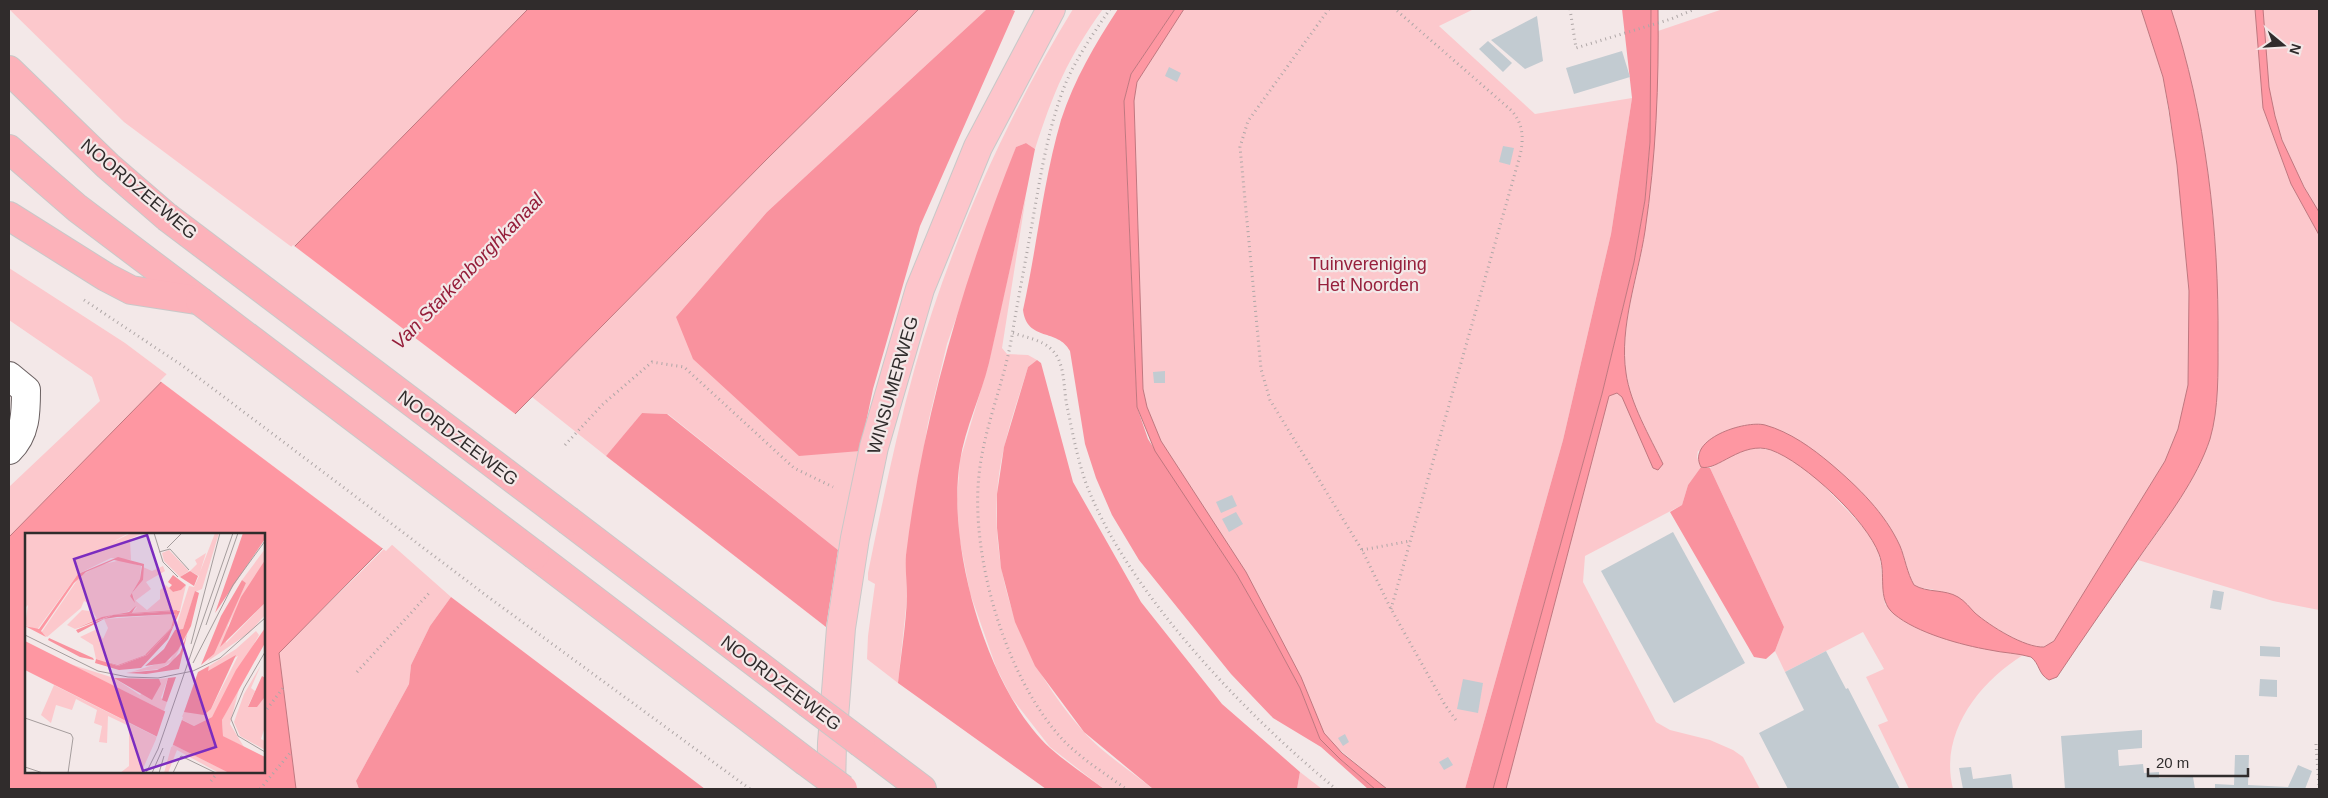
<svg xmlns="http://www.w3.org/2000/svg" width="2328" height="798" viewBox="0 0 2328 798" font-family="Arial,sans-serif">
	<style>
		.green { fill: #fcc8cc }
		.forest { fill: #f9929e }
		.water { fill: #fe97a2; stroke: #c0777f; fill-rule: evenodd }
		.pier { fill: #f3e8e8 }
		.building { fill: #c2cbd1 }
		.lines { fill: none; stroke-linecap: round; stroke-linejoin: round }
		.minor-casing { stroke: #6a6061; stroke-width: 30 }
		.primary-casing { stroke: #c9c8c8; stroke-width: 30 }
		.trunk-casing { stroke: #c9c8c8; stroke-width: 30 }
		.path { stroke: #afa7a7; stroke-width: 3; stroke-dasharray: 1 4; stroke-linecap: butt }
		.minor { stroke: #fff; stroke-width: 28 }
		.primary { stroke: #fdc5cb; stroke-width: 28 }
		.trunk { stroke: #fcb2ba; stroke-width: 28 }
		.trunk-bridge-casing { stroke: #c9c8c8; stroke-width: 30; stroke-linecap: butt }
		.path-bridge { stroke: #afa7a7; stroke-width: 3; stroke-dasharray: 1 4; stroke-linecap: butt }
		.trunk-bridge { stroke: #fcb2ba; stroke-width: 28 }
		.labels { text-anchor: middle; stroke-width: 4.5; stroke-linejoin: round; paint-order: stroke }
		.street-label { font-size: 18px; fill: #302c2c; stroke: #f3e8e8 }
		.park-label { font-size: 18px; fill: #97203c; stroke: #f3e8e8 }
		.water-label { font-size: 19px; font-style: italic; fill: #951e3a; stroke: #f3e8e8 }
		.inset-road { fill: none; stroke: #a59d9d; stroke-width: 1 }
		.view { fill: #7b2cbf; fill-opacity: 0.15; stroke: #7b2cbf; stroke-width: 2.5 }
		.inset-edge { fill: none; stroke: #302c2c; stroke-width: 2.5 }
	</style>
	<rect width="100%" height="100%" fill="#f3e8e8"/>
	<g class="green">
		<polygon points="9,9 528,9 293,248 124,122"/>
		<polygon points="919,9 987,9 767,212 676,317 860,451 838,550 668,414 642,413 606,456 532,397 768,158"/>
		<path d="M1073 9H1103C1068 57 1053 93 1035 149L1026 143 1016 147 947 344 928 423 906 557 907 598 898 683 867 659 868 636 875 584 868 580V573C882 504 896 435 915 367 951 242 1005 120 1073 9Z"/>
		<polygon points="1184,9 1474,9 1439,26 1535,114 1632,98 1611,234 1563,440 1465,789 1387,789 1335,746 1324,733 1301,677 1246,572 1161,441 1147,407 1143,389 1134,101 1137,82"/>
		<path d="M1723 9H2141L2163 77 2177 165 2189 291 2188 385 2178 429 2165 461 2058 636C2053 642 2047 648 2039 647 2014 644 1961 604 1936 591 1929 587 1921 590 1914 585 1907 573 1906 557 1899 545 1870 499 1832 460 1785 432L1698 451 1697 457 1701 467 1688 485 1682 505 1585 556 1583 582 1656 722 1670 730 1710 740 1733 750 1743 757 1760 789H1506L1609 396 1617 393 1622 396 1663 464C1650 437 1630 403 1626 373 1619 327 1639 277 1645 231 1655 164 1658 99 1658 31Z"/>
		<path d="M2171 9H2255L2263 108 2291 184 2319 235V610L2273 601 2138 560C2164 523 2194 483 2209 440 2219 411 2218 375 2218 345 2219 233 2207 116 2171 9Z"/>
		<path d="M2263 9H2319V212C2298 177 2279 141 2271 100 2265 71 2265 39 2263 9Z"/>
		<path d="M1026 196 1002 348 1007 354 1028 355 1037 360 1028 367C1015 409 999 452 997 496 992 584 1025 666 1083 731 1101 752 1131 771 1153 789H1104L1050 747 1011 697 996 667 970 593 959 536 957 499 960 460 988 366Z"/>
		<polygon points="9,268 125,343 169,376 9,537 9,487 100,401 92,377 9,320"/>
		<path d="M1751 448C1791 446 1823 485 1848 511 1857 521 1869 532 1875 544 1884 563 1881 584 1885 604L1904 621 1920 628 1965 645 2023 655C1978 683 1939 734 1953 789H1909L1878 725 1888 721 1866 677 1884 669 1863 632 1785 672 1775 651 1784 627 1710 468 1736 453Z"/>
		<polygon points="390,543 451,597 430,626 411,665 409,684 356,781 359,789 296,789 279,653"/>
		<polygon points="1300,772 1322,789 1297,789"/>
	</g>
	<g class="forest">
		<polygon points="987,9 1010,9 1015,11 920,226 873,389 860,451 799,456 693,359 676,317 767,212"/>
		<path d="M1118 9H1175L1131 74 1124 101 1137 407 1148 439 1237 575 1272 636 1300 688 1320 739 1340 759 1375 789H1368L1321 747 1273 718 1231 674 1139 560 1112 515 1096 478 1085 444 1070 351C1058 328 1027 342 1023 310 1037 247 1043 182 1061 120 1074 80 1095 44 1118 9Z"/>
		<polygon points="1622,9 1651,9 1650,142 1645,200 1634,262 1602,394 1493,789 1465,789 1563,440 1611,234 1632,98"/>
		<path d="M1026 143 1035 149C1021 221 1005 292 989 363 981 396 965 428 960 461 946 545 987 690 1050 748 1067 763 1087 776 1104 789H1046L898 683C901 655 906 625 907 597 907 583 905 569 906 555 923 414 964 278 1016 147Z"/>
		<polygon points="1037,360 1041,363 1073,482 1141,602 1222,704 1300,772 1297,789 1153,789 1084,732 1035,666 1015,622 1001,568 997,528 997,494 1004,447 1028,367"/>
		<polygon points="642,413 667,414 838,550 826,627 606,456"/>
		<polygon points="1701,467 1710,468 1784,627 1775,651 1766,659 1754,657 1670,512 1682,505 1688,485"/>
		<polygon points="451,597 705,789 359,789 356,781 409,684 411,665 430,626"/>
	</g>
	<g class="water">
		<path d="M528 9H919L768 158 279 653 296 789H9V537ZM26 534H264V772H26Z"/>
		<polygon points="1175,9 1184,9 1137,82 1134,101 1143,389 1147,407 1161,441 1246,572 1301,677 1324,733 1342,753 1387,789 1375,789 1340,759 1320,739 1300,688 1272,636 1237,575 1155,451 1137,407 1124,101 1131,74"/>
		<path d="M1651 9H1658C1659 84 1656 157 1645 231 1638 277 1619 327 1626 373 1630 403 1650 437 1663 464L1658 470 1653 468 1622 397 1617 393 1609 396 1506 789H1493L1602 394 1634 262 1645 200 1650 142Z"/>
		<path d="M2141 9H2171C2206 115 2219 230 2218 341 2218 372 2219 408 2210 439 2197 479 2167 518 2143 552 2114 594 2085 635 2057 677L2049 680C2038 674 2040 664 2031 657 2018 653 2003 653 1990 650 1961 645 1917 633 1894 614 1876 599 1887 574 1879 554 1867 521 1805 462 1771 450 1742 440 1717 472 1701 467 1686 439 1745 420 1765 425 1790 432 1812 448 1831 464 1858 487 1885 513 1900 546 1905 558 1907 573 1914 585 1927 593 1945 589 1958 597 1965 601 1970 608 1975 613 1990 626 2025 648 2044 647L2054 641 2165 461 2178 429 2188 385 2189 291 2177 165 2169 110 2163 77Z"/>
		<polygon points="2255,9 2263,9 2269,87 2275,116 2282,140 2304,187 2319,212 2319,235 2291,184 2263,108"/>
	</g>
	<polygon class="pier" points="293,245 518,416 386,551 160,381"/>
	<g class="building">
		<polygon points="1537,16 1543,61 1525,69 1491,40"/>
		<polygon points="1488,41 1512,63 1503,72 1479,49"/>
		<polygon points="1622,51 1630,77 1574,94 1566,68"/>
		<polygon points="1169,67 1181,73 1177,82 1165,76"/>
		<polygon points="1503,146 1514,148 1510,165 1499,162"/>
		<polygon points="1165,371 1165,383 1154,383 1153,372"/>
		<polygon points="1232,495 1237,506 1221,513 1216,502"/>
		<polygon points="1236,512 1243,524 1229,532 1222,519"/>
		<polygon points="1673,532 1745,663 1674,703 1601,571"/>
		<polygon points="2213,590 2224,592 2221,610 2210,608"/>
		<polygon points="2260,646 2280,647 2280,657 2260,656"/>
		<polygon points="1826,651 1846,689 1848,688 1900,789 1788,789 1759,733 1804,710 1785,672"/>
		<polygon points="1463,679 1483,683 1478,713 1457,709"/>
		<polygon points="2260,679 2277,680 2277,697 2259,696"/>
		<polygon points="2142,730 2142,748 2118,750 2119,766 2143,764 2144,773 2159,772 2159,778 2193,777 2195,789 2065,789 2061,736"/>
		<polygon points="1345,734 1349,742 1343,746 1338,738"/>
		<polygon points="2235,755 2249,755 2248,785 2288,787 2298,765 2312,771 2305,789 2215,789 2215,784 2234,785"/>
		<polygon points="1448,757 1453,765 1444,770 1439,762"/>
		<polygon points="1971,767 1973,779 2011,774 2013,789 1963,789 1959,768"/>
	</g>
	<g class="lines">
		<g class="minor-casing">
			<path id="minor" d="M9 376 26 390C26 412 26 434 9 450"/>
		</g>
		<g class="primary-casing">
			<polyline id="primary" points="831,789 832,743 841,628 855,538 874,447 920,289 978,147 1051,9"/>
		</g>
		<g class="trunk-casing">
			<g id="trunk">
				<polyline points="9,70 108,166 167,217"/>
				<polyline points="9,149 77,208 200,301"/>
				<polyline points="9,216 106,277 131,290 196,300"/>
				<polyline points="569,521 808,703"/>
				<polyline points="535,555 805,761"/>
				<polyline points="861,743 922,789"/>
			</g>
		</g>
		<g class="path">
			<path d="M1110 9C1093 34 1074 61 1063 90 1047 133 1040 179 1032 224 1026 259 1019 294 1013 329 1006 379 984 425 979 475 970 558 1007 682 1065 742 1083 760 1106 774 1126 789"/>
			<polyline points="1329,9 1248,121 1240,147 1261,369 1270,400 1362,550 1391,609 1445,705 1458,723"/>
			<polyline points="1570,9 1576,48 1671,19 1695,9"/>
			<path d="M1013 333C1025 337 1042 340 1051 349 1066 362 1063 389 1067 406 1073 434 1078 464 1089 491 1133 598 1247 716 1336 789"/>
			<polyline points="565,445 602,405 652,362 684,367 794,468 833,487"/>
			<polyline points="1362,550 1410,541"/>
			<polyline points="491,599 750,789"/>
			<path d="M1391 609 1519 159C1524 141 1524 125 1512 111L1395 9"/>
			<polyline points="357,672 431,591"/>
			<polyline points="264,713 283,688"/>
			<polyline points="2316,744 2319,787"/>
			<polyline points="211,781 218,772"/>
			<polyline points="260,789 291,752"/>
		</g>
		<use href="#minor" class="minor"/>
		<use href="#primary" class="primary"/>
		<use href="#trunk" class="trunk"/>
		<g class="trunk-bridge-casing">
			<g id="trunk-bridge">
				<polyline points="167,217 569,521"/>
				<polyline points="200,301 535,555"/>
				<polyline points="808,703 861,743"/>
				<polyline points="805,761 843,789"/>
			</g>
		</g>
		<polyline class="path-bridge" points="84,300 183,366 491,599"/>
		<use href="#trunk-bridge" class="trunk-bridge"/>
	</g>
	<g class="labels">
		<g class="street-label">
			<text transform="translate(139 189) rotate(40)" y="6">NOORDZEEWEG</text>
			<text transform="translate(893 385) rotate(-74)" y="6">WINSUMERWEG</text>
			<text transform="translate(458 438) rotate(37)" y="6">NOORDZEEWEG</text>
			<text transform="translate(781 683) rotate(37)" y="6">NOORDZEEWEG</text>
		</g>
		<g class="park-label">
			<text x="1368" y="270">Tuinvereniging<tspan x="1368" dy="21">Het Noorden</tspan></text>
		</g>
		<g class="water-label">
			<text transform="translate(467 271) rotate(-46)" y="7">Van Starkenborghkanaal</text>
		</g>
	</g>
	<g transform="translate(25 533)">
		<rect width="240" height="240" fill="#f3e8e8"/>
		<path d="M0 0H104L82 12 106 0H118L105 6 106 27 86 25 53 41 12 97 0 92 3 72 0 75ZM190 0H194L177 56 170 59 158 96 150 97 164 53 169 54 174 43 165 38 172 31 170 27 181 20 175 39ZM240 16V27L203 92 201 110 240 70V82L224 100 183 128 221 50 217 47ZM144 17 164 38 155 44 139 28 137 20ZM96 27 116 33 115 46 105 63 122 77 135 66V57L141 52 148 59 156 57 161 52 155 78 107 80 112 74 102 79 72 86 63 70 59 68 56 75 22 104 16 100 55 43 75 32ZM138 33 140 38 121 49 126 56 110 68 107 60 118 47V34L127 38ZM57 77 64 78 71 86 50 96 42 92ZM151 81 146 96 122 121 94 132 71 126 68 112 55 104 72 96 78 106 83 95 79 86ZM166 93 149 127 135 136 106 139 145 127ZM231 98 234 102 187 184 169 193 156 186 159 179 186 176 213 123 182 139 184 133 211 116ZM45 131 89 145 115 162 134 146 143 145 136 165 142 169 139 178ZM236 132 226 155 230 158 223 173 240 164V194L236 206 240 208V217L215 203 209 189 219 161ZM29 152 132 204 116 240H95L104 233V193L83 183 82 210 74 209 77 193 69 190 72 177 51 166 47 177 31 172 26 190 16 182ZM215 152 205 191 219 214 198 203 197 187ZM147 211 204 240H194L152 217 143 240H139Z" fill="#fcc8cc"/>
		<path d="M218 0H240V6L190 80ZM240 27V70L195 114 216 64ZM165 38 173 43 169 53 155 44ZM148 42 161 52 156 57 148 59 144 55 147 52 143 49ZM217 47 221 50 189 121 176 132 196 83ZM170 58 174 60 166 93 153 117 140 130 120 133 139 116 150 97 158 96ZM151 78H155L143 106 116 135 94 137 70 130 71 126 93 133 122 122 147 95 152 81 92 84 79 86 53 100 51 97 88 82ZM162 101 154 136 121 141 101 140 132 137 143 132 155 120ZM24 105 68 125 69 127 55 124 23 107ZM211 122 186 176 179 182 159 179 173 139 184 133 183 138ZM237 143 240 145 239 165 232 174H223ZM151 144 142 169 137 167 143 145ZM89 145 134 146 136 151 127 167Z" fill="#f9929e"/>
		<path d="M93 24 119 31 118 47 107 60 110 70 105 63 115 46 117 33 89 27 61 39 49 50 16 98 21 104 0 93 14 96 53 41ZM111 73 107 80 152 77V81L147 95 122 122 93 133 74 127 93 132 120 122 146 95 151 78 88 82 50 96 77 84 104 79ZM240 95V110L197 187 198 203 240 224V240H204L0 137V108L169 193 187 184 211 137Z" fill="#fe97a2"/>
		<path d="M141 176 158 184 147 214 131 206Z" fill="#f3e8e8"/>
		<path class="inset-road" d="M129 0 138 29 153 44M142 15 157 0M134 19 145 16 164 37M181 92 213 0M0 102 73 138 103 144 133 145 168 138 195 125 240 85M166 111 195 0M240 119 219 155 206 186 213 203 240 219M168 130 208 52 240 8M0 185 46 201 48 205 43 240M0 234 18 240M121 240 133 216 208 0M127 240 138 215M134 240 139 223M148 240 156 223 191 240"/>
		<path class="view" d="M122 2 191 214 118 238 49 26Z"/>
		<rect width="240" height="240" class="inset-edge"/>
	</g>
	<rect width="2328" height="798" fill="none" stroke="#302c2c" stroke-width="20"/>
	<g transform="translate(2283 45) rotate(108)" stroke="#f3e8e8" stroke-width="4" paint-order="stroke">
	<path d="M0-4L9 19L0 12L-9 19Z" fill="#302c2c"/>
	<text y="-8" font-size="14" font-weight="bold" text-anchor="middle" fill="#302c2c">N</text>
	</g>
	<path d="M2148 768v8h100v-8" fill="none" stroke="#302c2c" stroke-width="2.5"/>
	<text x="2156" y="768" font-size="15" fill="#302c2c" stroke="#f3e8e8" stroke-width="4" paint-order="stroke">20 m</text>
</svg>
